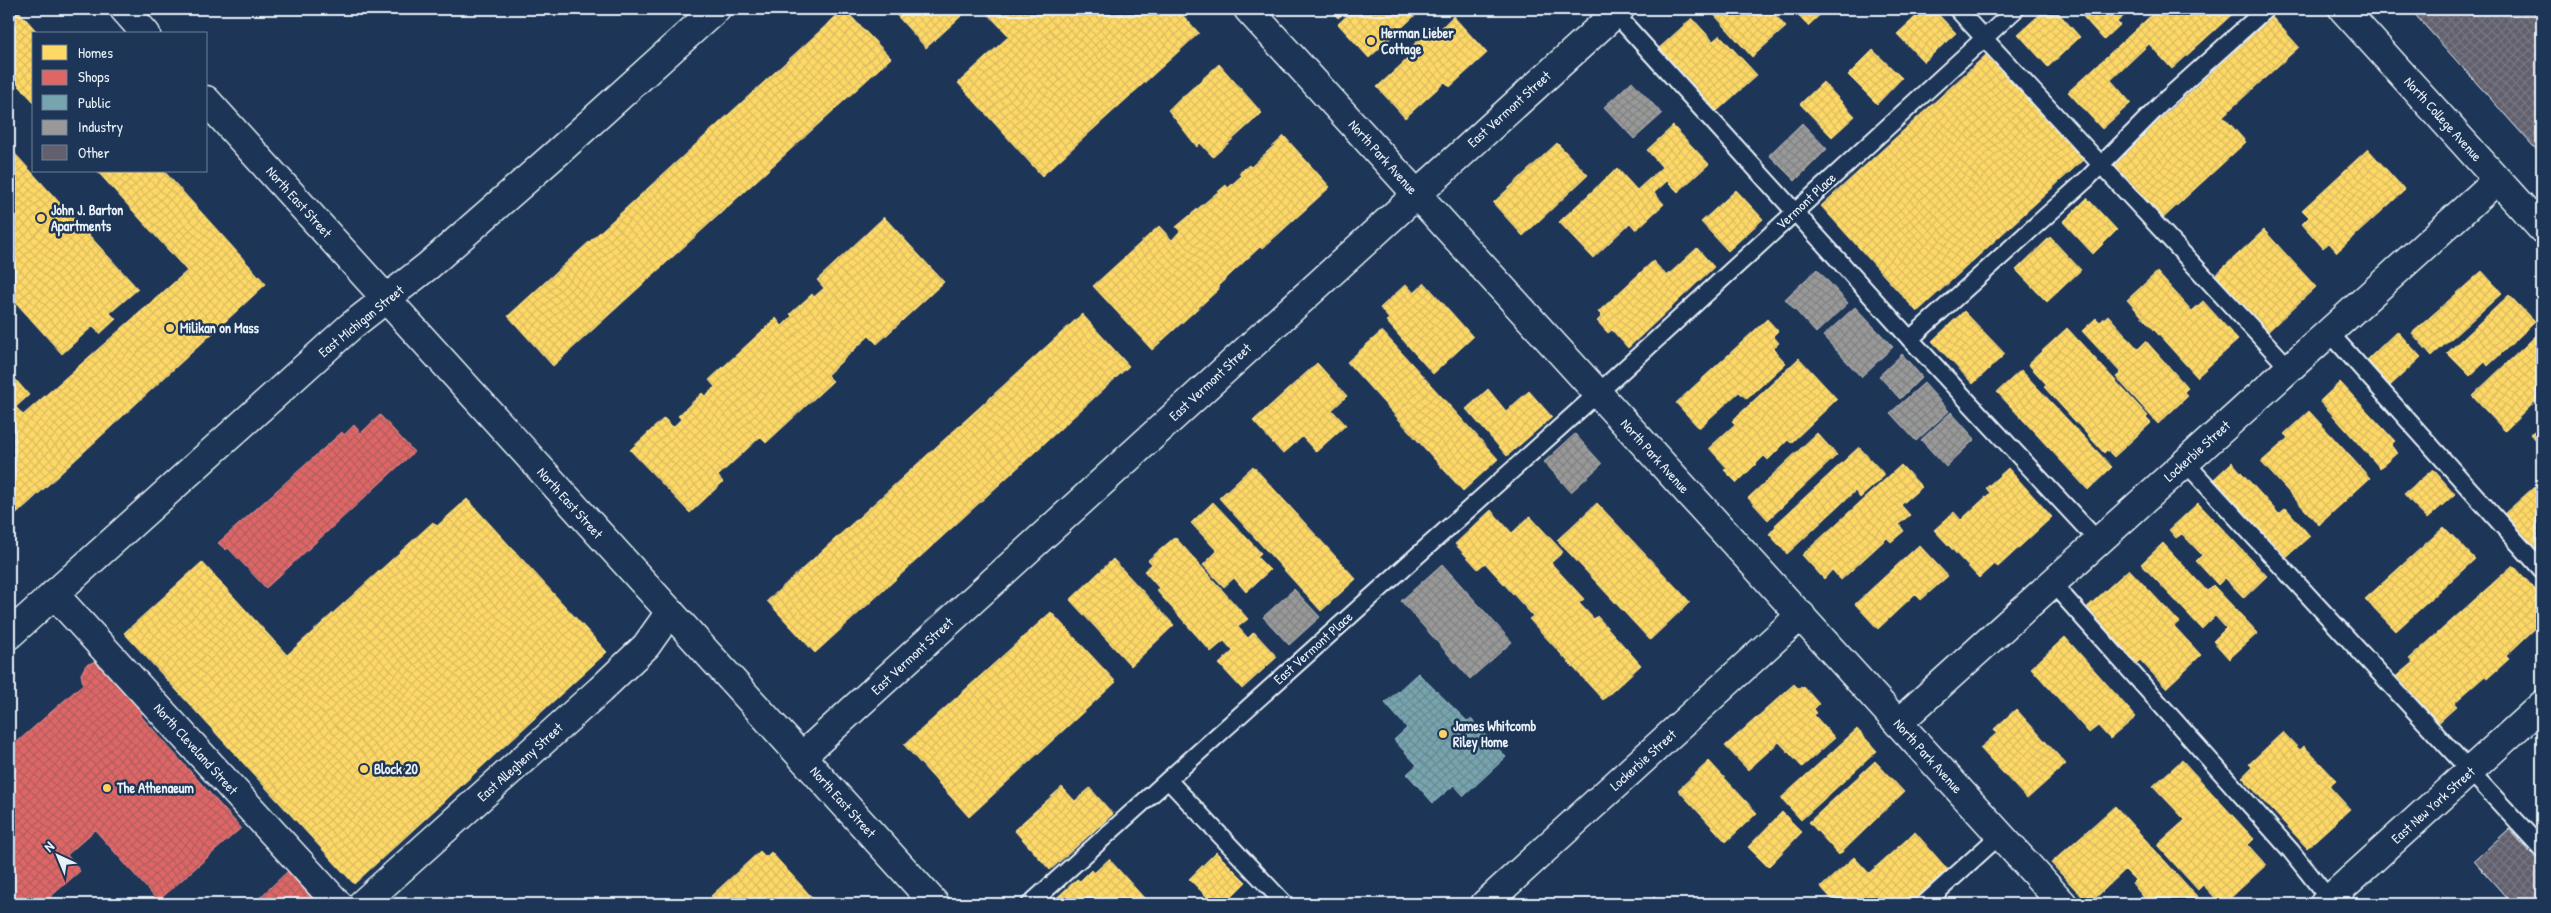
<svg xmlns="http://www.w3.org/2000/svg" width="2551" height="913" viewBox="0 0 2551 913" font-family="'Patrick Hand',sans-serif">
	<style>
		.homes { fill: url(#homes-cross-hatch); stroke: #f8e092 }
		.shops { fill: url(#shops-cross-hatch); stroke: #e29092 }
		.public { fill: url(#public-cross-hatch); stroke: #98bcc5 }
		.industry { fill: url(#industry-cross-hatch); stroke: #b1b3b6 }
		.building { fill: url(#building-cross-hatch); stroke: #e8f1f8 }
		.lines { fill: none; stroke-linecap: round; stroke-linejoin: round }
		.lane-casing { stroke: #e8f1f8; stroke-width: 20 }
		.street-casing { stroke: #e8f1f8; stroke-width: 31 }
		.secondary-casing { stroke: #e8f1f8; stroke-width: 31 }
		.lane { stroke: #1d3557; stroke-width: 16 }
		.street { stroke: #1d3557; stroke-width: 28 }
		.secondary { stroke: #1d3557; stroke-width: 28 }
		.poi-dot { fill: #ffd166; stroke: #1d3557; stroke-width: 2 }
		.labels { text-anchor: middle; stroke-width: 5; stroke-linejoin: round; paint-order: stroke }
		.poi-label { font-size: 14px; font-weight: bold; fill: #e8f1f8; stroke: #1d3557; text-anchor: start }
		.street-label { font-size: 14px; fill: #e8f1f8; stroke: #1d3557 }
	</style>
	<defs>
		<pattern id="homes-cross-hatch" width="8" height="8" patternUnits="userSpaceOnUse" patternTransform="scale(1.25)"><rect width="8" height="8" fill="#ffd966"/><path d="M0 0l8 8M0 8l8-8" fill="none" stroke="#dabc60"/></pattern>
		<pattern id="shops-cross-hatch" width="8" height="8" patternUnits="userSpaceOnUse" patternTransform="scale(1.25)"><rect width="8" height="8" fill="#e06666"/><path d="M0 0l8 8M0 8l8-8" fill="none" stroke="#b25d5e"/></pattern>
		<pattern id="public-cross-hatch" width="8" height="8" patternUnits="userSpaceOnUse" patternTransform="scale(1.25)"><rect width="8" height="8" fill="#76a5af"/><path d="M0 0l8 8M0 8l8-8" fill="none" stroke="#688991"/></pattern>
		<pattern id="industry-cross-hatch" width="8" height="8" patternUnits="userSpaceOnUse" patternTransform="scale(1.25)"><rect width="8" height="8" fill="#999"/><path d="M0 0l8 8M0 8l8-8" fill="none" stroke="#808181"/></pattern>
		<pattern id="building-cross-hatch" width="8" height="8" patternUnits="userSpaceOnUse" patternTransform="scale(1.25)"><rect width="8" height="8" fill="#62606d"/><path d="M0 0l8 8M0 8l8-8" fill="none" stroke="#787783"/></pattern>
	</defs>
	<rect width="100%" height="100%" fill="#1d3557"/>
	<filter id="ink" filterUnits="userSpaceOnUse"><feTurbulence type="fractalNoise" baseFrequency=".02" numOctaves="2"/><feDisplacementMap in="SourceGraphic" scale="10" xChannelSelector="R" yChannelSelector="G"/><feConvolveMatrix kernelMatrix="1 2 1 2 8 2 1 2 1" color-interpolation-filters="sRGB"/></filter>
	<g filter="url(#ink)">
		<g class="homes">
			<polygon points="9,9 17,9 39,34 34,34 34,102 9,75"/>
			<polygon points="844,9 891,58 553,366 508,316"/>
			<polygon points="891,9 969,9 926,48"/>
			<polygon points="983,9 1177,9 1199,33 1042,176 958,83 1009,36"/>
			<polygon points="1329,9 1349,9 1338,18"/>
			<polygon points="1354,9 1422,9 1369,58 1338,24"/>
			<polygon points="1709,9 1770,9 1786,27 1752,57"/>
			<polygon points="1792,9 1826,9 1808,26"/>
			<polygon points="1924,9 1933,9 1956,33 1924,62 1897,34"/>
			<polygon points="2046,9 2055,9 2080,37 2048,67 2018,34"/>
			<polygon points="2076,9 2132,9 2117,22 2120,25 2104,40"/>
			<polygon points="2158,9 2238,9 2172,69 2149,44 2111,80 2131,103 2102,129 2068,92"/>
			<polygon points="1453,16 1487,53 1450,87 1445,82 1405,118 1377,87 1415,52 1411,47 1436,24 1440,29"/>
			<polygon points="2272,17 2299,47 2223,116 2246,142 2159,222 2108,167"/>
			<polygon points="1692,18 1713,41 1720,35 1757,75 1716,112 1657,50"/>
			<polygon points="1873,50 1902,78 1877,104 1848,75"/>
			<polygon points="1987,54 2084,159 1917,312 1821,206"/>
			<polygon points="1219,64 1262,113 1213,157 1200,143 1197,147 1168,110"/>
			<polygon points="1823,82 1855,116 1832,137 1800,104"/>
			<polygon points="1673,126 1709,164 1678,192 1667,181 1654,193 1664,204 1636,230 1630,223 1593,258 1559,222 1617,168 1637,190 1662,167 1647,150"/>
			<polygon points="1284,136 1330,187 1262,249 1260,247 1218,286 1219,289 1152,350 1093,286 1159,226 1172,240 1180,231 1176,227 1226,185 1228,188 1241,176 1239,173 1249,165 1251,167"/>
			<polygon points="1557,143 1588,175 1523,236 1493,203"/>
			<polygon points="9,147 138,289 110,313 116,319 100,334 93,326 62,354 9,295"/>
			<polygon points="2368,149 2405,190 2337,252 2329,243 2323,248 2302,224 2309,217 2302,210"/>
			<polygon points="97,171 164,171 266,284 9,521 9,372 29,395 16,407 23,415 187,271"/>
			<polygon points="1736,190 1763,219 1728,251 1701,222"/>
			<polygon points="2087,198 2117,230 2093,254 2063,222"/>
			<polygon points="884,217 944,282 877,344 869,336 827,375 833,381 766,443 760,437 718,476 723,482 690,513 630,450 664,418 673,427 681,419 678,416 702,393 705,396 715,387 709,380 776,318 782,326 792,316 790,314 812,294 814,297 824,288 817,280"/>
			<polygon points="2264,230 2316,287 2263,336 2211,279"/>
			<polygon points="2050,237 2081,270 2047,302 2016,270"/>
			<polygon points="1697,248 1714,267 1628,348 1612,330 1608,333 1597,321 1602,316 1598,312 1653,261 1667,276"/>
			<polygon points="2482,271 2502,293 2432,356 2412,333"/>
			<polygon points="2157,272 2192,311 2203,301 2238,340 2197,377 2127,300"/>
			<polygon points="1425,283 1473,337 1433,374 1386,321 1389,319 1380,308 1406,284 1414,293"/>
			<polygon points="2509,295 2535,322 2488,366 2485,362 2470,376 2447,353"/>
			<polygon points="1964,311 2005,354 1973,384 1932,341"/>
			<polygon points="1082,314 1129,366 815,653 767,601"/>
			<polygon points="2108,315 2138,349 2146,341 2188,388 2184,392 2188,396 2158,424 2116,377 2121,373 2082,331 2096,318 2100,322"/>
			<polygon points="1767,319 1778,331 1773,336 1779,343 1773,349 1786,363 1747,399 1739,392 1699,428 1676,403"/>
			<polygon points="2067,328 2148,416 2146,418 2151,423 2114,457 2107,450 2104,453 2044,387 2047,385 2028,364"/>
			<polygon points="2542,330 2542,395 2505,431 2472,396"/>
			<polygon points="1382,331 1498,459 1463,491 1347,362"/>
			<polygon points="2397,331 2421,357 2390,386 2366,361"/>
			<polygon points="1799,358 1837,399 1791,443 1788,440 1768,460 1764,456 1737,483 1724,470 1727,468 1709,448 1735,424 1732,421"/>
			<polygon points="1317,363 1347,396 1332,410 1346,425 1316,452 1302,437 1283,454 1253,421"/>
			<polygon points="2021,370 2112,467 2088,490 1997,392"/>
			<polygon points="2340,382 2395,441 2391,445 2397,453 2380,468 2320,401"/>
			<polygon points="1488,389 1506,411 1529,391 1552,417 1507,456 1466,409"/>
			<polygon points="2309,411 2370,478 2319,525 2261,462 2288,438 2284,434"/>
			<polygon points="2542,423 2542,447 2531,434"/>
			<polygon points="1817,433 1837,455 1768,520 1748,498"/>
			<polygon points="1859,447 1885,475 1860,498 1855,491 1787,554 1769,534 1776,526 1775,525"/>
			<polygon points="2232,462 2279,514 2286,508 2310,536 2283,560 2220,493 2225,490 2214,479"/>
			<polygon points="1901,465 1922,487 1901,505 1910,515 1899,524 1904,531 1891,542 1887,538 1841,580 1832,570 1824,579 1802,555"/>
			<polygon points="1253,466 1356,579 1321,611 1219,498"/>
			<polygon points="2008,468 2052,517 1998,567 1994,564 1979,578 1934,530 1954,512 1961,520 1990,493 1986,488"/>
			<polygon points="2433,469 2455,494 2427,519 2404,494"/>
			<polygon points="2542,480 2542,559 2504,514"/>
			<polygon points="467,499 607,652 354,884 124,633 202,562 287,655 433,522 437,526"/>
			<polygon points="1213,502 1261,553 1257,557 1270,570 1246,592 1234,578 1224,587 1203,565 1217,551 1191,523"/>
			<polygon points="1597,503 1690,602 1650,640 1557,540"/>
			<polygon points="2198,503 2267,576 2244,598 2225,578 2218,585 2196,561 2202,555 2182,534 2176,538 2169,530"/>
			<polygon points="1491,510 1512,533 1530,516 1563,552 1551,563 1584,599 1579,603 1594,619 1597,616 1641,665 1603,700 1529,619 1533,616 1485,563 1478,569 1455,544"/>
			<polygon points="2444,527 2475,559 2396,631 2365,599"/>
			<polygon points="1175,537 1248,619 1238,627 1248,638 1254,632 1277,657 1242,689 1219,664 1233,651 1224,641 1211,652 1156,590 1159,588 1144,571 1152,564 1148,560"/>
			<polygon points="2163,543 2207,591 2213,585 2258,633 2229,659 2213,641 2226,628 2215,616 2202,629 2141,564"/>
			<polygon points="1919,545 1948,576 1921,600 1915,594 1878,629 1855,604"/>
			<polygon points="1113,559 1174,625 1131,666 1070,600"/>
			<polygon points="2513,565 2542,597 2542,622 2506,656 2509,659 2488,678 2485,676 2454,703 2457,706 2435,726 2393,679 2413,662 2409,659"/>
			<polygon points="2129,569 2179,622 2174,626 2201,655 2166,688 2140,660 2135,665 2084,610"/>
			<polygon points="1051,612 1116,682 969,817 904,745"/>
			<polygon points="2065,637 2136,717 2110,739 2098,726 2089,733 2031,668"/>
			<polygon points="1794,684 1798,688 1804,687 1819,704 1814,709 1817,713 1814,715 1835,738 1802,767 1779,742 1748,770 1725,746"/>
			<polygon points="2016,709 2066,764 2027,799 1980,748 1997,733 1994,729"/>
			<polygon points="1857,729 1877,751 1801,820 1781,798"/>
			<polygon points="2283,732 2300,750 2304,746 2336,780 2329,786 2350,809 2307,848 2242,777 2252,767 2249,764"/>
			<polygon points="2182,760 2254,839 2248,845 2266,865 2224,904 2221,904 2203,885 2198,890 2157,845 2185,820 2153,786"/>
			<polygon points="1709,761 1757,813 1726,842 1678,790"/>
			<polygon points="1875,761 1904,792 1839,855 1809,822"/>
			<polygon points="1062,787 1075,801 1090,788 1113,814 1050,870 1014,830"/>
			<polygon points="2115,806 2204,904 2149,904 2132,883 2135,880 2125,870 2089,904 2051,863"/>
			<polygon points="1782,812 1802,832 1768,867 1748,847"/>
			<polygon points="1915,832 1948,870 1909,904 1836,904 1821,887 1854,857 1869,873"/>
			<polygon points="760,851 766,857 771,852 818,904 718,904 711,896"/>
			<polygon points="1216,852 1246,882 1224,904 1214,904 1189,879"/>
			<polygon points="1109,859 1145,899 1139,904 1050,904 1077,879 1080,881 1091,870 1094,873"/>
			<polygon points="1654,897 1662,904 1646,904"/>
		</g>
		<g class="shops">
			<polygon points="380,415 414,452 266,588 228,548 226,550 218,543 342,432 344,435 354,425 361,433"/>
			<polygon points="96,661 107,667 144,712 140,715 241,828 158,901 95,830 67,855 80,871 49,898 55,904 9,904 9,749 83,684 81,674 86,665"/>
			<polygon points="288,871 318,904 253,904"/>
		</g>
		<polygon class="public" points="1418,673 1467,721 1471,719 1506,757 1464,796 1454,785 1433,803 1407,774 1417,765 1394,740 1407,728 1385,703"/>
		<g class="industry">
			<polygon points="1632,81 1662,114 1634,139 1604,107"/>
			<polygon points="1802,123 1827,149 1795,181 1769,155"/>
			<polygon points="1817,269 1848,303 1816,333 1785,299"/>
			<polygon points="1855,307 1893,347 1861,377 1823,336"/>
			<polygon points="1902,354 1922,377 1900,399 1879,376"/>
			<polygon points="1924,383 1949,411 1916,441 1890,413"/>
			<polygon points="1951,412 1975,439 1946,467 1921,440"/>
			<polygon points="1575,434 1602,464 1571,492 1544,462"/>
			<polygon points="1442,564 1512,642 1470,679 1401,601"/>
			<polygon points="1294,589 1320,617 1289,645 1263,617"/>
		</g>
		<g class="building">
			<polygon points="2410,9 2542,9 2542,156"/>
			<polygon points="2509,829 2542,865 2542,904 2500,904 2507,898 2474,861"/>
			<polygon points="2422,898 2427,904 2415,904"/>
		</g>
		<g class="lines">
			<g class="lane-casing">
				<g id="lane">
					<polyline points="1611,9 1910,339 2098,541"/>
					<polyline points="1957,9 2289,368"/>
					<polyline points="2329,332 2542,570"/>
					<polyline points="1910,339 2087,179 2164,101 2266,9"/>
					<polyline points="2185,462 2542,849"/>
					<polyline points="2052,583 2291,851 2333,904"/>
					<polyline points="1168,780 1285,904"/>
					<polyline points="1030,904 1598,393 2016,9"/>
					<polyline points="1924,904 2000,835"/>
				</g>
			</g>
			<g class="street-casing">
				<g id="street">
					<polyline points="1248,9 2063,904"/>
					<polyline points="54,594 338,904"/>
					<polyline points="1898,723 2497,180"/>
					<polyline points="802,756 1620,9"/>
					<polyline points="362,904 600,690 646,646 670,612"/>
					<polyline points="1485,904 1801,615"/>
				</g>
			</g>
			<g class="secondary-casing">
				<g id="secondary">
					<polyline points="124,9 146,34"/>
					<polyline points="2343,9 2542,229"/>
					<polyline points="206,100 935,904"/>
					<polyline points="9,635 351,326 428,266 558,152 716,9"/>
					<polyline points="2324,904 2542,705"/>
				</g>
			</g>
			<use href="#lane" class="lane"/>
			<use href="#street" class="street"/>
			<use href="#secondary" class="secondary"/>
		</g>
	</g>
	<g class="poi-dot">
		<circle cx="1371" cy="41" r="5"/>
		<circle cx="41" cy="218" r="5"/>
		<circle cx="170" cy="328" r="5"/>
		<circle cx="1443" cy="734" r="5"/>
		<circle cx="364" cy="769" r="5"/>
		<circle cx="107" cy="788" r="5"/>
	</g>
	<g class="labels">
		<g class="poi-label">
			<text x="1381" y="38">Herman Lieber<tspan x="1381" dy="16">Cottage</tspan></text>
			<text x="51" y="215">John J. Barton<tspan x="51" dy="16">Apartments</tspan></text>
			<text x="180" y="333">Milikan on Mass</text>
			<text x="1453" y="731">James Whitcomb<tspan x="1453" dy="16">Riley Home</tspan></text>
			<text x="374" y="774">Block 20</text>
			<text x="117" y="793">The Athenaeum</text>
		</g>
		<g class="street-label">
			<text transform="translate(1509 109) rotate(-42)" y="5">East Vermont Street</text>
			<text transform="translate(2443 119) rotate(48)" y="5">North College Avenue</text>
			<text transform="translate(1383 157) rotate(48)" y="5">North Park Avenue</text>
			<text transform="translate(1806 201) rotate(-43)" y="5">Vermont Place</text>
			<text transform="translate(299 202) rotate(48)" y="5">North East Street</text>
			<text transform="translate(361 321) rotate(-39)" y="5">East Michigan Street</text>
			<text transform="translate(1210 382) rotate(-43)" y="5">East Vermont Street</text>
			<text transform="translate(2197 451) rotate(-42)" y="5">Lockerbie Street</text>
			<text transform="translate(1655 456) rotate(48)" y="5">North Park Avenue</text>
			<text transform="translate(570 503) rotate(48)" y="5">North East Street</text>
			<text transform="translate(1313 648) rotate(-42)" y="5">East Vermont Place</text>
			<text transform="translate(912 656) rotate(-43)" y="5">East Vermont Street</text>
			<text transform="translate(196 749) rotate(48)" y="5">North Cleveland Street</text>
			<text transform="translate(1928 756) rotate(48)" y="5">North Park Avenue</text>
			<text transform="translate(1643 760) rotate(-42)" y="5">Lockerbie Street</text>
			<text transform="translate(520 762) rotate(-42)" y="5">East Allegheny Street</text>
			<text transform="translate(843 802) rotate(48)" y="5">North East Street</text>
			<text transform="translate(2433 805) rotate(-42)" y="5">East New York Street</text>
		</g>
	</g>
	<rect width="2551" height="913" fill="none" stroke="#1d3557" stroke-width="30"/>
	<rect x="15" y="15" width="2521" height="883" fill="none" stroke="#e8f1f8" stroke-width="2" filter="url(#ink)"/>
	<rect x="32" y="32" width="175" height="140" fill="#1d3557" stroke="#6e8097"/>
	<rect x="42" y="45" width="25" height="15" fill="#ffd966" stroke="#6e8097"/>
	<text x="78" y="58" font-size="15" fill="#e8f1f8">Homes</text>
	<rect x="42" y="70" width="25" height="15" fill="#e06666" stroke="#6e8097"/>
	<text x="78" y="82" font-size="15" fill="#e8f1f8">Shops</text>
	<rect x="42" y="95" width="25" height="15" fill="#76a5af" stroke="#6e8097"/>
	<text x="78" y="108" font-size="15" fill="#e8f1f8">Public</text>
	<rect x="42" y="120" width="25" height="15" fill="#999999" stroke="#6e8097"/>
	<text x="78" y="132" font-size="15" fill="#e8f1f8">Industry</text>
	<rect x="42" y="145" width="25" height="15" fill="#62606d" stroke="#6e8097"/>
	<text x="78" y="158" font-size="15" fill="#e8f1f8">Other</text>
	<g transform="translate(58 856) rotate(316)" stroke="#1d3557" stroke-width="4" paint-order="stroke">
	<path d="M0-4L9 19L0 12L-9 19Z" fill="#e8f1f8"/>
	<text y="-8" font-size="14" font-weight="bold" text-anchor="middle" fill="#e8f1f8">N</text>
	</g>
</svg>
